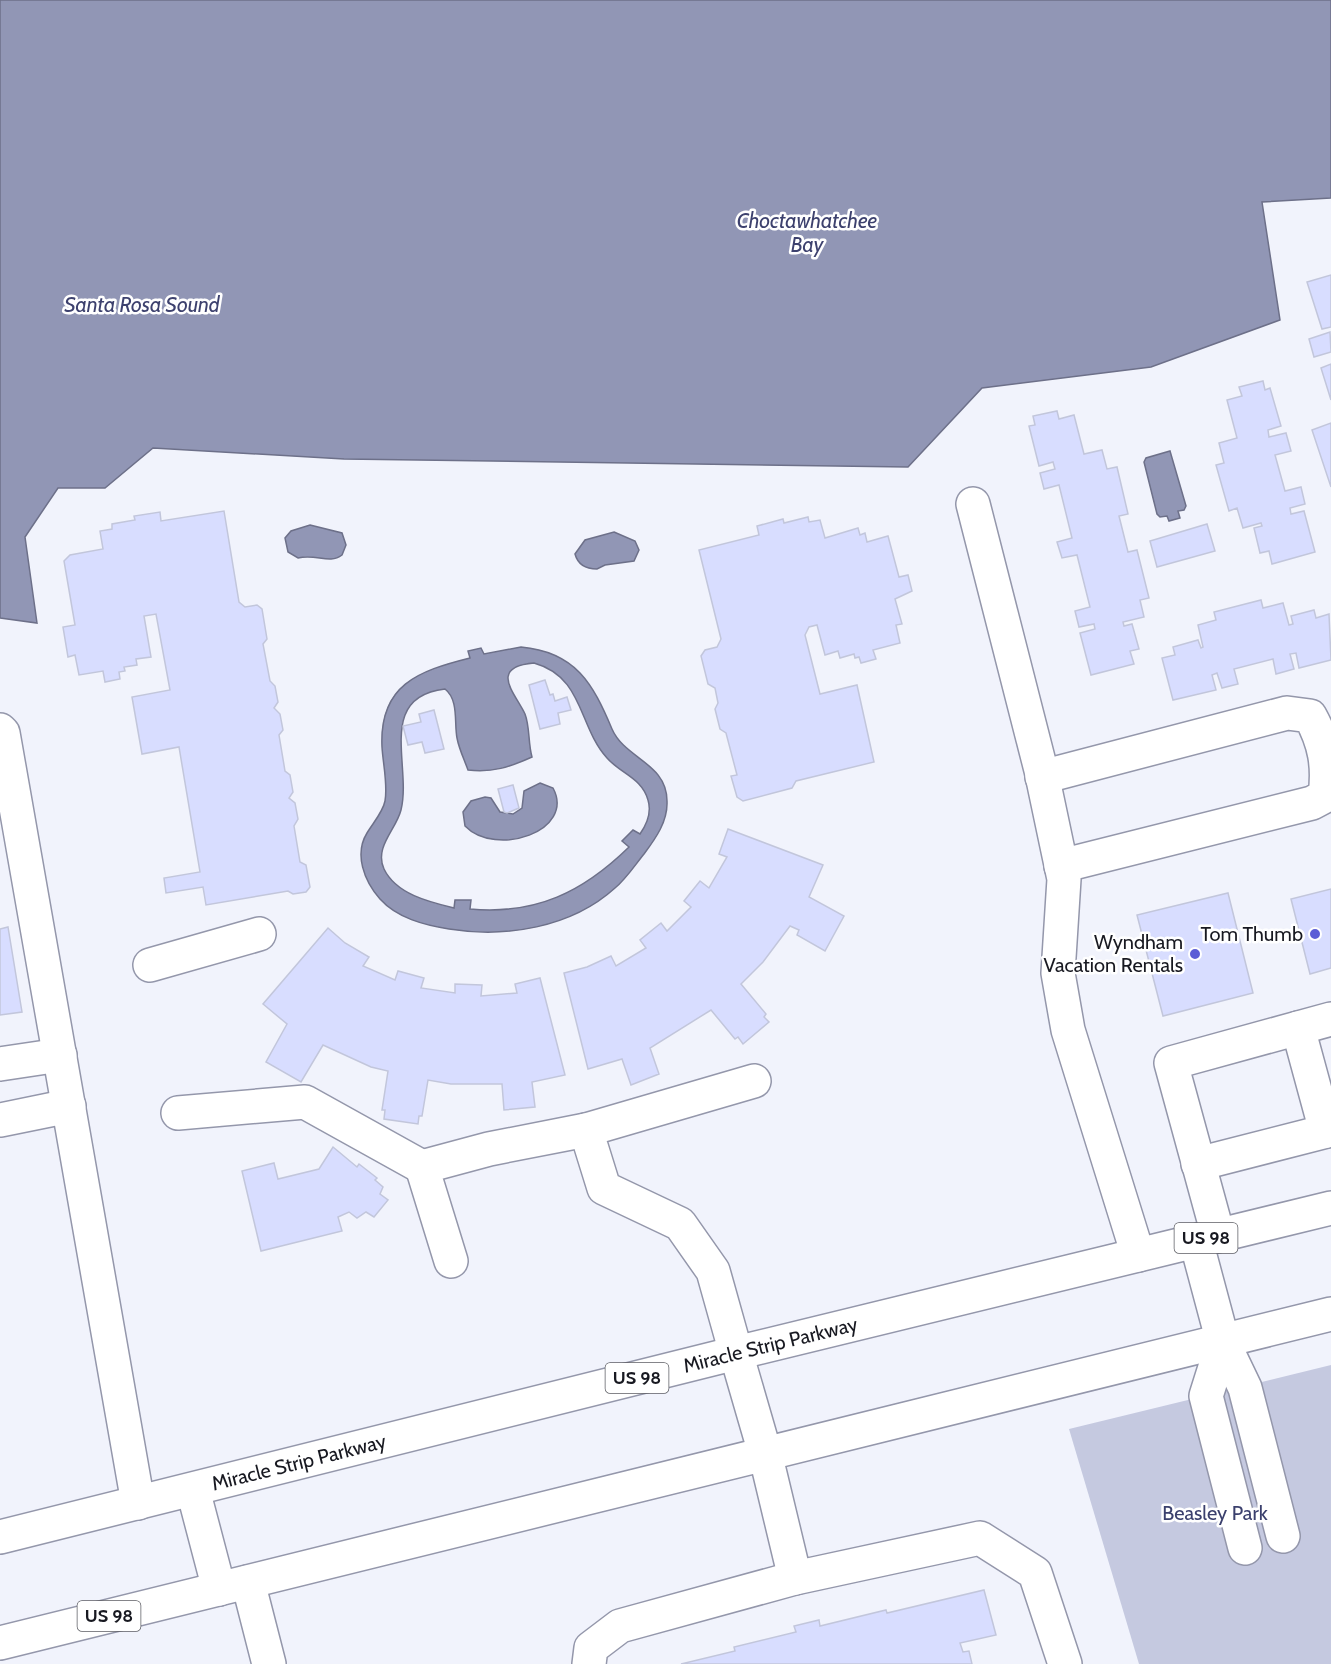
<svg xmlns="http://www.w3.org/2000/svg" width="1331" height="1664" viewBox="0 0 1331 1664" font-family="Cabin,sans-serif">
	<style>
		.green { fill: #c5c9e0 }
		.water { fill: #9196b5; stroke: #6d7089; stroke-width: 1.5; fill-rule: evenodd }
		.building { fill: #d8ddff; stroke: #c2c6db; stroke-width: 1.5 }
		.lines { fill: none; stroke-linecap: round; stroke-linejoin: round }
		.minor-casing { stroke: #9497ab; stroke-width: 36 }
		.highway-casing { stroke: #9497ab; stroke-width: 36 }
		.minor { stroke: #fff; stroke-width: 33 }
		.highway { stroke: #fff; stroke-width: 33 }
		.poi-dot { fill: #5c5ed6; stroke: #fff; stroke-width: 2 }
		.labels { text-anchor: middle; stroke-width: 5; stroke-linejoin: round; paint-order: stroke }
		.shield { fill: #fff; stroke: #5d5e64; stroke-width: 1.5 }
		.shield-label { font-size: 18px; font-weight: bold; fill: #181921 }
		.poi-label { font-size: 20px; fill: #181921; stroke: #fff; text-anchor: end }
		.street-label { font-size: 20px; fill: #181921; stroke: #fff }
		.park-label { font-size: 20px; fill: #3b406d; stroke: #fff }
		.water-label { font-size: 21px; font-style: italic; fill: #3d416e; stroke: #fff }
	</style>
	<rect width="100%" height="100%" fill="#f1f3fc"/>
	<polygon class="green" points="1331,1365 1331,1664 1139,1664 1069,1429"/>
	<g class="water">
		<polygon points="0,0 1331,0 1331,198 1262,202 1280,320 1151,367 982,388 908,467 344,459 153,448 105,488 58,488 25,537 37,623 0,618"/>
		<polygon points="1170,451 1186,506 1184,510 1178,511 1180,518 1169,521 1167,516 1160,517 1157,514 1144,462 1146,458"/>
		<path d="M310 525 342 533 346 545 342 555C329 565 316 553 298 558L288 552 285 538 291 531Z"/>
		<path d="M614 532 635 541 639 550 634 561 605 565 597 569C586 569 578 565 575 554L585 540Z"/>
		<path d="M521 647C576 652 593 684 612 729 625 759 667 763 667 801 668 821 656 838 644 854 635 865 626 879 615 888 571 928 505 938 449 929 424 925 397 918 380 899 364 881 354 854 367 833 373 823 383 812 385 801 388 785 383 764 382 747 379 685 418 671 470 658L468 651 481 648 484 654ZM534 663C584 677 578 726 607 758 621 774 642 778 648 800 652 813 647 824 640 834L633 830 622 841 629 847C583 892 536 915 470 909L471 900H455L454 908C429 902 396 894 384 869 374 847 396 830 401 810 412 766 376 697 445 689 459 700 454 723 457 738 459 749 464 759 468 770 492 773 510 767 532 757 528 743 530 727 525 714 515 693 488 667 534 663Z"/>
		<path d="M540 783 553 788C576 831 496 858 465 826L463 812 471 801 485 797 491 798 500 812 513 814 522 808 524 791Z"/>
	</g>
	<g class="building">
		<polygon points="1331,275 1331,327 1322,329 1307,282"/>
		<polygon points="1330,332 1331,352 1314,357 1309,339"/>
		<polygon points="1331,364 1331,400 1321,368"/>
		<polygon points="1263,381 1265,390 1270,388 1281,426 1268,430 1269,437 1286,433 1291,451 1275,455 1285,491 1301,487 1305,504 1290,508 1291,514 1304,511 1315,552 1272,564 1269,551 1260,553 1254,528 1262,526 1261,523 1243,528 1237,508 1229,511 1216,465 1224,463 1219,443 1237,438 1227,400 1242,396 1239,387"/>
		<polygon points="1057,411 1059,419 1074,415 1084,454 1102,450 1107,469 1117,467 1128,514 1119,516 1128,552 1137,550 1149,598 1140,600 1144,617 1123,622 1124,626 1132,624 1139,649 1130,651 1134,664 1091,675 1080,633 1095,629 1094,624 1079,627 1075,611 1090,607 1077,555 1062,558 1057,542 1072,538 1059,485 1044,489 1040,473 1055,469 1053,462 1039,466 1029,426 1035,425 1033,416"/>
		<polygon points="1331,423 1331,487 1312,430"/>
		<polygon points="224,511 239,602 245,607 257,605 262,609 267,639 263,644 270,681 275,686 278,702 274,708 280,714 283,730 279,735 285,771 290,775 293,792 289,798 295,803 298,819 294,826 300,862 306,865 310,887 306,892 293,894 288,891 206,905 203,887 166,893 164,878 200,872 179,747 142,754 132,697 170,690 156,614 144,616 151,657 136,659 137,665 124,667 125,671 119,672 120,679 105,682 103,671 79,675 75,655 68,657 63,627 75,625 64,561 70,555 103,549 100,531 112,529 112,524 135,520 134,516 160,512 161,521"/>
		<polygon points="808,517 809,522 820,520 825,538 858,528 860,535 865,533 867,542 888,536 899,577 908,575 912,591 895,599 902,624 896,625 900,643 873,650 876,659 861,663 859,657 855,658 854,654 840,658 838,651 825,655 817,625 809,627 805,635 820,694 857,685 874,762 796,781 792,788 743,801 737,797 731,776 737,775 726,733 720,729 715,709 718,703 715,688 708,684 701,656 705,650 717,647 721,639 699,550 759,535 757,526 783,519 784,523"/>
		<polygon points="1207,524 1215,551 1157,567 1150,541"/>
		<polygon points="1261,600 1263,608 1283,603 1289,625 1293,624 1291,616 1314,610 1316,618 1329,614 1331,660 1299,668 1296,653 1290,654 1294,669 1276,674 1273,659 1234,669 1238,684 1222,688 1217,673 1212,675 1216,690 1173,700 1162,658 1175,655 1173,647 1198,640 1201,648 1203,647 1198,625 1216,620 1214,612"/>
		<polygon points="545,680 550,695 553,694 555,701 567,697 571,710 558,713 560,724 540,729 529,685"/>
		<polygon points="434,710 444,749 425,753 422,742 408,745 403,726 421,722 419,714"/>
		<polygon points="513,785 519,808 507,813 504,812 498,789"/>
		<polygon points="728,829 823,865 809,897 844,916 825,951 797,935 799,930 790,926 763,962 741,984 766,1014 764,1017 769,1022 743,1044 738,1037 735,1039 711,1010 650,1048 659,1074 631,1085 622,1059 588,1069 564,973 587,967 611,956 616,966 646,948 640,940 661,923 667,931 691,907 684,901 700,881 709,888 727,857 719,854"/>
		<polygon points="1331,889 1331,968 1310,974 1291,899"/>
		<polygon points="1228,893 1253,993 1163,1016 1137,915"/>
		<polygon points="8,927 22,1012 0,1015 0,929"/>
		<polygon points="328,928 345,943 369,957 363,966 395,980 398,971 424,978 421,988 455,993 455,984 482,985 481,996 517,993 515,984 540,978 565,1075 532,1082 535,1107 504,1110 502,1084 451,1084 428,1080 422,1116 419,1116 418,1124 384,1119 385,1110 382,1110 388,1071 371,1067 323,1045 301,1082 266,1062 287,1024 263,1004"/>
		<polygon points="333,1147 357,1167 359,1164 377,1178 375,1180 383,1187 380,1194 388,1200 374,1217 366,1212 357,1218 349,1212 338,1217 342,1231 261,1251 242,1171 274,1163 278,1179 319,1169"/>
		<polygon points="984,1590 996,1635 960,1643 963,1652 969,1651 972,1664 681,1664 735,1651 734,1647 796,1632 794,1626 819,1620 820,1626 886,1610 887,1613"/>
	</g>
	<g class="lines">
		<g class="minor-casing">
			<g id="minor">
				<polyline points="973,504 1041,770 1064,879 1058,973 1068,1030 1138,1255"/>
				<polyline points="0,730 3,733 138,1503"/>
				<path d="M1042 777 1287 713 1310 716C1325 743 1329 766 1325 796L1312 803 1061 866"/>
				<polyline points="150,965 259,934"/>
				<polyline points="1298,1028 1326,1131"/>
				<polyline points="0,1064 60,1055"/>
				<polyline points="178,1113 305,1102 422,1167"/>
				<polyline points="0,1120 69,1106"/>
				<polyline points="1198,1164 1331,1130"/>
				<polyline points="1218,1235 1171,1063 1331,1019"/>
				<polyline points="451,1261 422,1167 489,1149 586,1130"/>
				<polyline points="1223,1342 1206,1396 1245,1548"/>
				<polyline points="1223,1342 1245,1388 1283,1536"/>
				<polyline points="736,1353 713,1271 680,1224 604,1188 586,1130 754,1081"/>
				<polyline points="765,1453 795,1578 980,1538 1035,1573 1065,1664"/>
				<polyline points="248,1582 269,1664"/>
				<polyline points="589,1664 591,1648 620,1626 795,1578"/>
			</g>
		</g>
		<g class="highway-casing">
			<g id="highway">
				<polyline points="1196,1241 1223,1342"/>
				<polyline points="736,1353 765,1453"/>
				<polyline points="193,1490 219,1589"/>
				<path id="s1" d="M0 1537 736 1353 1331 1208"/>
				<polyline points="0,1643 1331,1314"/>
			</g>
		</g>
		<use href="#minor" class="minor"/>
		<use href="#highway" class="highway"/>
	</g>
	<g class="poi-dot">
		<circle cx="1315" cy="934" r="6"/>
		<circle cx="1195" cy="954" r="6"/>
	</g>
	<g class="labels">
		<g class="shield">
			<rect x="1174.5" y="1223" width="63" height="30" rx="4.5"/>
			<rect x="605.5" y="1363" width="63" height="30" rx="4.5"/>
			<rect x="77.5" y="1601" width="63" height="30" rx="4.5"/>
		</g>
		<g class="shield-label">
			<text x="1206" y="1244">US 98</text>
			<text x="637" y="1384">US 98</text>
			<text x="109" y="1622">US 98</text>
		</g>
		<g class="poi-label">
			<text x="1303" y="941">Tom Thumb</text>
			<text x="1183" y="949">Wyndham<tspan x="1183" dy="23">Vacation Rentals</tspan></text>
		</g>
		<g class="street-label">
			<text dy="7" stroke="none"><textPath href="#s1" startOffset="794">Miracle Strip Parkway</textPath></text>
			<text dy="7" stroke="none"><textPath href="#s1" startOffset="308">Miracle Strip Parkway</textPath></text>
		</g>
		<g class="park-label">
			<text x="1215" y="1520">Beasley Park</text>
		</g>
		<g class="water-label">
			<text x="807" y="228">Choctawhatchee<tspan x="807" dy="24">Bay</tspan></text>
			<text x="142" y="312">Santa Rosa Sound</text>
		</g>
	</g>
</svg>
